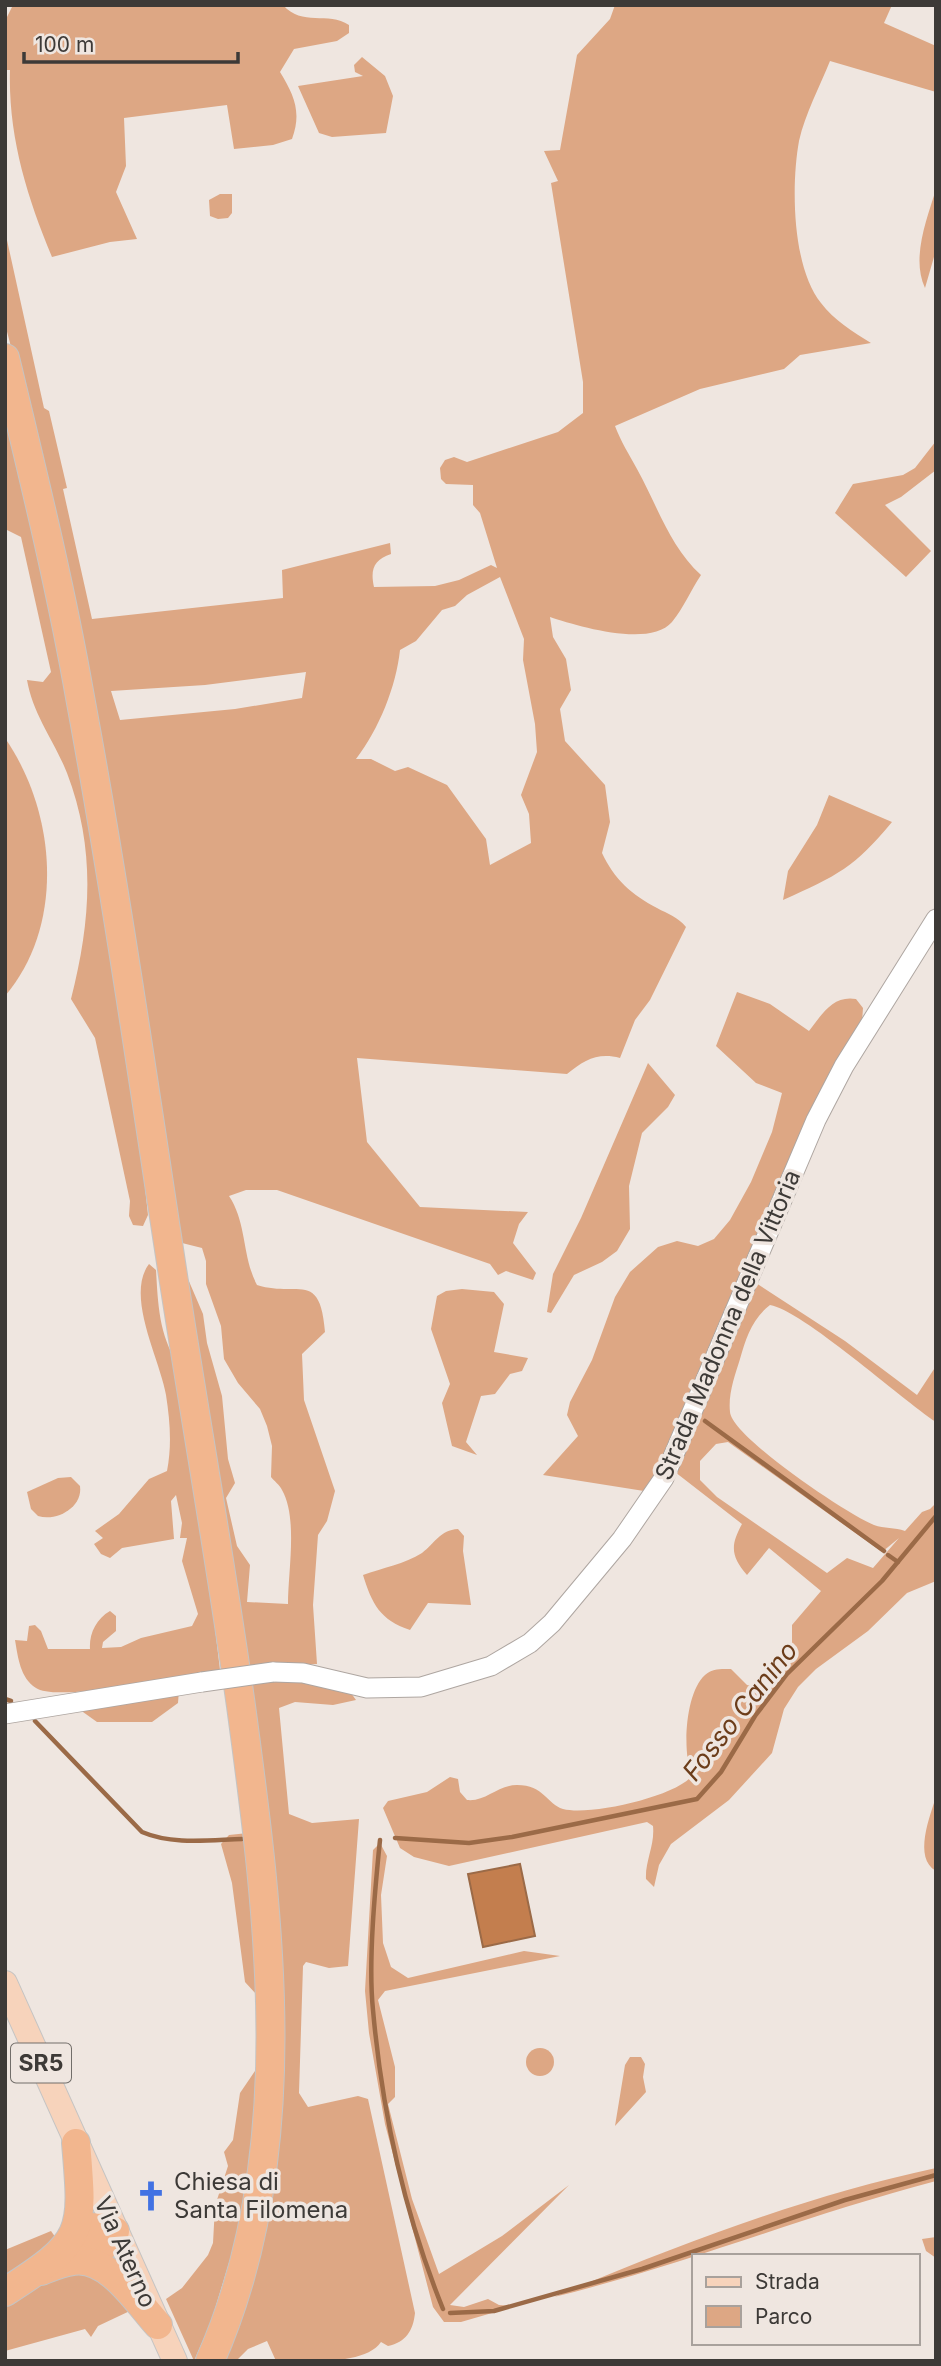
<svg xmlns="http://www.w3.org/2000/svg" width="941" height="2366" viewBox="0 0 941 2366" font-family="Inter,sans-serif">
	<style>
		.green { fill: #dda784; fill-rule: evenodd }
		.water { fill: #c37e4e; stroke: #9b6a47; stroke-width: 2 }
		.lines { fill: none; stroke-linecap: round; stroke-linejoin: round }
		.stream { stroke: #9b6a47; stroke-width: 4.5 }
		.minor-casing { stroke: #aea6a1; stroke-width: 21 }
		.major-casing { stroke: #c5c4c3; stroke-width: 26 }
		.highway-casing { stroke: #c5c4c3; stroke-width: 30 }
		.minor { stroke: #fff; stroke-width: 19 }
		.major { stroke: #f7d3bb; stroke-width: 24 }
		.highway { stroke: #f2b68e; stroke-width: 28 }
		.minor-bridge-casing { stroke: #aea6a1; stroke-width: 21; stroke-linecap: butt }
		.minor-bridge { stroke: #fff; stroke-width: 19 }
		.labels { text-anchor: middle; stroke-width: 7; stroke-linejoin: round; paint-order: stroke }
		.shield { fill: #efe6e0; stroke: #726e6a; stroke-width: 2 }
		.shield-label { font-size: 23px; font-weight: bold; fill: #3d3a37 }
		.street-label { font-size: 24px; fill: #3d3a37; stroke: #efe6e0 }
		.poi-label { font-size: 24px; fill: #3d3a37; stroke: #efe6e0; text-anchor: start }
		.water-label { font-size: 26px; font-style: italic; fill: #6c3d1a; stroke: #efe6e0 }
	</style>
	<rect width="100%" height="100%" fill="#efe6e0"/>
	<g class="green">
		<path d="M13 5H283C302 27 328 11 349 25V33L337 41 294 49 280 72C294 95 302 112 292 139L273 145 234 149 227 105 124 118 126 166 116 192 137 239 110 242 52 257C27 197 8 136 10 70H5V21Z"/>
		<path d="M615 5H892L884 23 936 46V92L830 61C820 86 805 114 799 141 791 185 792 267 821 303 834 320 853 332 871 343L800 355 784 369 700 389 615 426C621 442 629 454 637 469 657 505 670 547 701 575 691 590 683 609 672 622 650 648 577 626 550 617L553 637 566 659 571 690 560 709 565 741 605 785 610 822 602 853C614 879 632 895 657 908 668 914 678 917 686 927L650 1000 635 1020 620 1058C598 1052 584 1060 567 1074L357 1058 367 1142 420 1207 528 1212 519 1224 513 1243 536 1273 533 1280 506 1271 498 1275 490 1264 277 1190H246L229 1196C247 1223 242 1257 257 1285 298 1298 320 1269 325 1332L302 1354 304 1400 335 1491 327 1521 318 1535 313 1605 317 1664 243 1666 185 1272 203 1314 207 1343 222 1396 228 1459 235 1483 226 1498 237 1546 250 1565 247 1602 288 1604C288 1571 298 1518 282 1490 280 1485 274 1481 271 1477L272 1446 267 1426 260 1409 238 1383 224 1359 221 1326 206 1284V1261L202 1248 182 1243 26 404 5 324V231L44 408 49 411 67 488 63 489 92 619 283 598 282 570 390 543 391 554C374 560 370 569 374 587L435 586 459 580 491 565 497 568 480 513 473 505V485L446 484 441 479 440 468 445 460 454 457 467 462 558 432 583 413V382L551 183 558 181 544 151 560 150 577 55 610 19ZM500 577 524 639 523 660 535 724 537 752 521 795 529 814 531 843 490 865 486 839 447 785 408 767 395 771 371 759H356C379 729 396 687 400 650L416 641 442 610 455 606 467 595ZM306 672 302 698 235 709 120 720 111 691 205 685Z"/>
		<polygon points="362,57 385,76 393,96 386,133 332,137 319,133 298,86 363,76 355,72 354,65"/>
		<path d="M936 189V250L925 288C911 258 927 219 936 189Z"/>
		<polygon points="220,194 232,194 232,213 228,218 218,219 210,216 209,200"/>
		<path d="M5 393 33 509 132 1065 148 1215 143 1226 133 1225 129 1216 130 1201 95 1038 71 999C91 921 96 849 67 773 54 740 33 715 27 680L43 682 51 672 21 537 5 529Z"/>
		<polygon points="936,441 936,470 901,497 885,505 931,551 906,577 835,513 853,484 903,475 915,468"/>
		<path d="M5 738C56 812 66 924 5 996Z"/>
		<path d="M829 795 892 822C855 867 837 876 783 900L788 871 817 825Z"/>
		<path d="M737 992 770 1004 809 1031C822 1014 833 995 856 999L863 1008 862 1022 656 1477 644 1491 543 1475 578 1436 567 1415 570 1402 592 1360 615 1297 630 1272 658 1247 677 1241 698 1246 714 1239 730 1220 751 1182 772 1132 782 1093 756 1083 716 1046Z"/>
		<polygon points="648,1063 675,1095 668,1107 642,1133 629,1186 630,1229 617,1251 602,1262 574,1275 551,1313 547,1312 553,1274 581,1218"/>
		<path d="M149 1264 156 1270C158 1304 159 1335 178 1364L206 1553 220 1670C189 1675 57 1703 36 1688 20 1678 18 1657 15 1640L27 1641 29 1626 35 1625 41 1631 48 1649H90C89 1634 96 1619 110 1611L116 1616V1631L103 1642 102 1648 121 1647 141 1638 192 1626 198 1614 182 1561 187 1538H180L182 1523 176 1495 171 1501 174 1539 122 1548 110 1558 101 1554 94 1544 103 1538 95 1531 119 1514 149 1479 167 1471C172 1445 170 1421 166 1395 160 1359 125 1296 149 1264Z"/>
		<path d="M756 1283 845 1341 917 1395 936 1366V1422C901 1399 802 1310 770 1305 752 1319 746 1338 740 1359 735 1375 728 1394 730 1412 732 1437 848 1515 874 1525 884 1529 895 1527 905 1531L922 1512 930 1509 936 1503V1581L907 1593 868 1631 816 1669 798 1687 784 1709 772 1753 729 1800 671 1844 659 1865 654 1887 646 1879C645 1861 655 1845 653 1826L647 1822 449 1866 414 1857 400 1848 383 1808 388 1801 427 1792 450 1777 458 1779 460 1792 467 1800C486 1802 497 1785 517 1785 544 1785 547 1804 563 1809 590 1816 674 1797 692 1776 682 1753 685 1693 705 1675 713 1668 721 1669 731 1669L747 1685 756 1687 778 1669 792 1652V1625L821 1591 769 1548 747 1575C731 1556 730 1546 742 1524L675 1472ZM728 1442 882 1552 899 1538 873 1568 847 1558 827 1573 717 1497 700 1480V1461L716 1444Z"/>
		<polygon points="462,1289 494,1292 504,1304 494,1352 528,1358 522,1371 510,1374 495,1394 481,1396 466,1442 477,1455 452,1446 442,1403 450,1384 431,1329 437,1296 446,1291"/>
		<path d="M71 1477 80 1486C83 1507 57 1522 38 1516L31 1509 27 1492 58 1478Z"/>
		<path d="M458 1529 464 1536 463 1551 471 1605 428 1603 410 1630C380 1620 372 1604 363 1575 382 1568 405 1564 422 1553 435 1543 440 1530 458 1529Z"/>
		<path d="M285 1677 348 1689 356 1700 333 1705 295 1702 279 1708 289 1814 312 1823 359 1819 348 1966 329 1968 306 1962 303 1966 299 2093 308 2107 358 2096 368 2099 415 2313C413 2331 406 2342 388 2346L381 2342C365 2366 303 2361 276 2361L267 2341 248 2349 236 2361H218L263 2198 246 1681Z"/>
		<polygon points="179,1690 178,1703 152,1722 97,1722 83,1712 84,1705"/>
		<path d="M936 1797V1871C913 1858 930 1816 936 1797Z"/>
		<polygon points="248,1833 256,1994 245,1982 232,1883 221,1844 229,1835"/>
		<polygon points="380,1843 387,1856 381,1895 383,1943 391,1967 408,1978 524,1951 560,1956 385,1991 378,2000 395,2067 395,2097 388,2104 412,2199 439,2274 502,2236 569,2185 450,2305 464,2307 488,2299 499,2305 516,2306 461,2322 444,2322 433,2307 385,2124 369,2033 365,1991 373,1850"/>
		<circle cx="540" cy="2062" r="14"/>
		<polygon points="630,2057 641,2057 645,2064 643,2077 646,2092 615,2126 625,2065"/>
		<polygon points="259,2065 255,2145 235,2243 211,2322 194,2361 166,2299 182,2288 208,2255 213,2243 215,2206 228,2166 224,2152 233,2140 240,2093"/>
		<path d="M936 2168V2181C806 2215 684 2265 554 2297 677 2245 805 2196 936 2168Z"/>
		<polygon points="51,2231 58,2241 5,2275 5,2250"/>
		<polygon points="936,2237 936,2258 926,2251 922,2239"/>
		<polygon points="81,2266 134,2309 98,2326 91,2337 85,2329 5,2351 5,2301"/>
	</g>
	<polygon class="water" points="520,1864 535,1936 483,1947 468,1874"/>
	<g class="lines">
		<g class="stream">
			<polyline points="705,1421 884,1551"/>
			<polyline points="888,1555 898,1562"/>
			<polyline points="5,1699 11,1701"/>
			<path d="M35 1721 142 1832C172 1845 209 1840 242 1839"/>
			<polyline points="395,1838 469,1843 512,1837 697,1799 721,1772 755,1716 787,1674 882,1581 936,1516"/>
			<path d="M380 1840C375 1889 368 1962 373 2010 382 2111 405 2215 443 2309"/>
			<polyline points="450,2313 494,2311 642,2269 845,2200 936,2175"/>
		</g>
		<g class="minor-casing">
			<g id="minor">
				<polyline points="273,1672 303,1673 367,1688 421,1687 491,1666 530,1643 552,1623 622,1539 664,1478 816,1120 844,1066 936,919"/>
				<polyline points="5,1714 202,1682"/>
			</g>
		</g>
		<g class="major-casing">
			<polyline id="major" points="5,1983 175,2361"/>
		</g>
		<g class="highway-casing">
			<g id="highway">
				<path d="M5 358C32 471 60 583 80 697 116 891 144 1087 174 1282 196 1423 221 1564 241 1706 270 1920 301 2156 210 2361"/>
				<polyline points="75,2260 102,2248 115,2231 92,2227 75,2234"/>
				<path d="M41 2271C51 2267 62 2262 73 2261 108 2255 138 2303 158 2325"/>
				<path d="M5 2292C85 2241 84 2234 76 2143"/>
			</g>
		</g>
		<use href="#minor" class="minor"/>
		<use href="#major" class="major"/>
		<use href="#highway" class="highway"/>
		<g class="minor-bridge-casing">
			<polyline id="minor-bridge" points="202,1682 273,1672"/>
		</g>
		<use href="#minor-bridge" class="minor-bridge"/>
	</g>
	<defs>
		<g id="church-bare" transform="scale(2.415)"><path d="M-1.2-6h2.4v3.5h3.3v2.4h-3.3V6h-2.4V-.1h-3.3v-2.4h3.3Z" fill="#4272e3" stroke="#efe6e0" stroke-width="2.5" paint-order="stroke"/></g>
	</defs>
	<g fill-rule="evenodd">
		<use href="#church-bare" x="151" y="2196"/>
	</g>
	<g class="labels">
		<rect class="shield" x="11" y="2043.5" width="60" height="39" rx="5"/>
		<g class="shield-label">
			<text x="41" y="2071">SR5</text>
		</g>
		<g class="street-label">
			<text transform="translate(728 1325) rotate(-67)" y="8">Strada Madonna della Vittoria</text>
			<text transform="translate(125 2252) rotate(66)" y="8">Via Aterno</text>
		</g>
		<g class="poi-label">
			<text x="174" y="2190">Chiesa di<tspan x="174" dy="28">Santa Filomena</tspan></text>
		</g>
		<g class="water-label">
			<text transform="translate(740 1711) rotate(-52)" y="9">Fosso Canino</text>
		</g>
	</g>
	<rect width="941" height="2366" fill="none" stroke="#3d3a37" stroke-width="14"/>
	<rect x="692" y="2254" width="228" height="91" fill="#efe6e0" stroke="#a8a19c" stroke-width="2"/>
	<rect x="706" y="2277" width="35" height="10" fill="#f7d3bb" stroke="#a8a19c" stroke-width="2"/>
	<text x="755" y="2289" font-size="21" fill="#3d3a37">Strada</text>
	<rect x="706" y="2306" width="35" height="21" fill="#dda784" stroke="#a8a19c" stroke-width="2"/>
	<text x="755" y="2324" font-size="21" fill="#3d3a37">Parco</text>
	<path d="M24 52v10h214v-10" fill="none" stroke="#3d3a37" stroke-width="3.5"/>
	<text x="35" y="52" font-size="21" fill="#3d3a37" stroke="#efe6e0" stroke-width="5" paint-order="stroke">100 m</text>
</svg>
